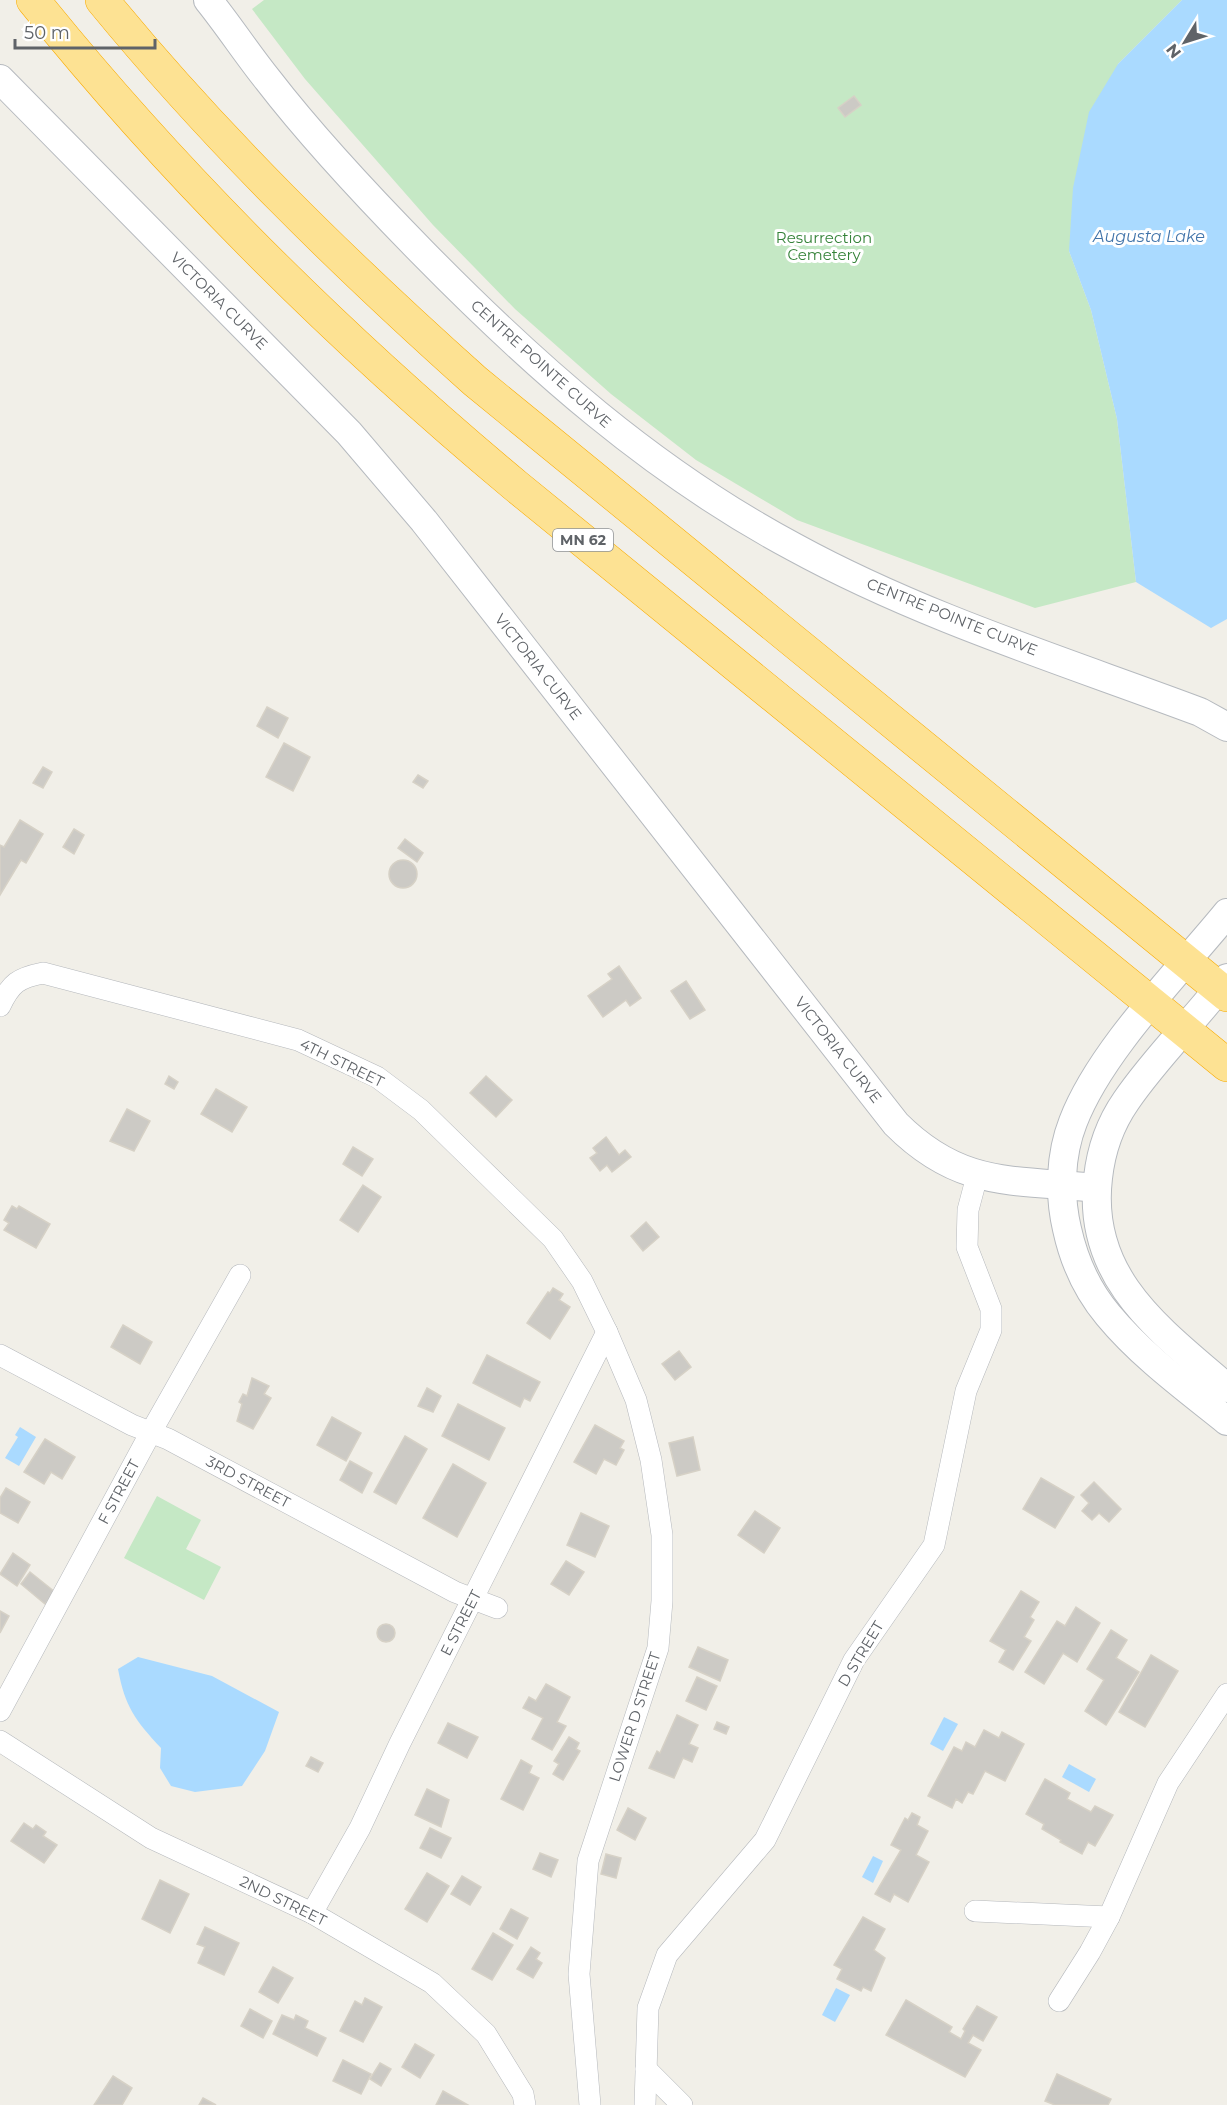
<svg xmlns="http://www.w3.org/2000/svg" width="1227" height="2105" viewBox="0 0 1227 2105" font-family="Montserrat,sans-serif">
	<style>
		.green { fill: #c5e8c5 }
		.water { fill: #aadaff }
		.building { fill: #cccac5; stroke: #d6d1c6; stroke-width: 1.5 }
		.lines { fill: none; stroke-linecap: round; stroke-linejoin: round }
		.street-casing { stroke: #b5b8bc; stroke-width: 22 }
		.secondary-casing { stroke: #b6babf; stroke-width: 30 }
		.highway-casing { stroke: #f9ab00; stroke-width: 34 }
		.street { stroke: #fff; stroke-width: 21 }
		.secondary { stroke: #fff; stroke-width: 28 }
		.highway { stroke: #fde293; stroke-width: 33 }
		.labels { text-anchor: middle; stroke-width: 6; stroke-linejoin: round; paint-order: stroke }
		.shield { fill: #fff; stroke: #8f9295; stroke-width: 1.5 }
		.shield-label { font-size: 14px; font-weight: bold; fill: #5f6368 }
		.park-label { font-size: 15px; fill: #348238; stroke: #fff }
		.street-label { font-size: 15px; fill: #5f6368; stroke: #fff }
		.water-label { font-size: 16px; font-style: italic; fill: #4174aa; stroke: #fff }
	</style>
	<rect width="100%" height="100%" fill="#f1efe8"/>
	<g class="green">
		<polygon points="264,0 1182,0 1118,64 1069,251 1091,310 1117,419 1136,582 1035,608 797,520 696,460 611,394 515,309 475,268 433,225 305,79 252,9"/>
		<polygon points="157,1496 201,1520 186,1549 221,1567 204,1600 124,1558"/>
	</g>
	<g class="water">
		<polygon points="1182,0 1227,0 1227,619 1211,628 1136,582 1117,419 1091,310 1069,251 1073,188 1089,112 1118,64"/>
		<polygon points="20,1427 36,1437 19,1466 5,1458 18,1437 15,1435"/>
		<path d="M138 1657 212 1676 279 1712 265 1751 242 1786 195 1792 171 1786 160 1768 161 1748C135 1720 125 1707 118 1669Z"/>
		<polygon points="944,1717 958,1724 943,1751 930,1744"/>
		<polygon points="1069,1764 1096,1779 1089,1792 1062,1777"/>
		<polygon points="873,1856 883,1861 873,1883 862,1877"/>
		<polygon points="836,1988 850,1995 835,2022 822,2015"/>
	</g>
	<g class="building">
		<polygon points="854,96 861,105 845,117 838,108"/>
		<polygon points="267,707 288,718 278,738 257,726"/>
		<polygon points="284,743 310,757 293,791 266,777"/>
		<polygon points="43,767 52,772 43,788 33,783"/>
		<polygon points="418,775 428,781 423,788 413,782"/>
		<polygon points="20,820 43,834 26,863 21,860 0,895 0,845 4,847"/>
		<polygon points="74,829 84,835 74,854 63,847"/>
		<polygon points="405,839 423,853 417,862 398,848"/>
		<circle cx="403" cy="874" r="14"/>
		<polygon points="619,966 641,998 630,1006 626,1000 603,1017 588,996 612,979 608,974"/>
		<polygon points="686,981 705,1010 690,1019 671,991"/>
		<polygon points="169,1076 178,1082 174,1089 165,1084"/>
		<polygon points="486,1076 512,1100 496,1117 470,1093"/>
		<polygon points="216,1089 247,1107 232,1132 201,1114"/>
		<polygon points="127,1109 150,1121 134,1151 110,1141"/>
		<polygon points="606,1137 619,1155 625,1150 631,1157 612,1172 607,1165 600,1171 590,1158 597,1153 593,1148"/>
		<polygon points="353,1147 373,1159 362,1176 343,1164"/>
		<polygon points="363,1185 381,1197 358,1232 340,1220"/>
		<polygon points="12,1206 17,1209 19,1206 50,1224 36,1248 4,1230 9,1223 4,1220"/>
		<polygon points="646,1222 659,1237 643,1251 631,1236"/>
		<polygon points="553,1288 563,1294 559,1300 570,1307 550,1339 527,1323 548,1292 550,1293"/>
		<polygon points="123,1325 152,1342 140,1364 111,1347"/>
		<polygon points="679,1351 691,1367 675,1380 662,1364"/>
		<polygon points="487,1355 540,1382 530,1401 524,1398 520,1407 473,1383"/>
		<polygon points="252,1378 269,1386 264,1394 271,1398 253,1429 237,1421 242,1404 239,1402 243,1394 247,1396"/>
		<polygon points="427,1388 441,1396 433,1412 418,1406"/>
		<polygon points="458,1404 505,1428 489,1460 442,1436"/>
		<polygon points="332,1417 361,1433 346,1461 317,1445"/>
		<polygon points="595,1425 624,1441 620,1448 624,1450 616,1465 604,1459 596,1474 574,1462"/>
		<polygon points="405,1436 427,1449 396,1504 374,1492"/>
		<polygon points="693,1437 700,1470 677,1476 669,1443"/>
		<polygon points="45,1439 75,1457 62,1479 51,1472 44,1484 24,1472"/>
		<polygon points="350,1461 372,1473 362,1493 340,1480"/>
		<polygon points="453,1464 486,1483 457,1537 423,1518"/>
		<polygon points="1041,1478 1074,1497 1055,1528 1023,1509"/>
		<polygon points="1094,1482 1121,1509 1109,1522 1099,1513 1092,1520 1082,1511 1089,1503 1081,1495"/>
		<polygon points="6,1488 30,1502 18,1523 0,1513 0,1498"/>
		<polygon points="755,1511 780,1528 764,1553 738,1535"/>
		<polygon points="581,1513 609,1526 595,1557 567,1545"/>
		<polygon points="13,1553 30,1565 17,1586 0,1574"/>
		<polygon points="566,1561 584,1572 569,1595 551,1584"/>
		<polygon points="30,1572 55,1592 45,1604 21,1584"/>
		<polygon points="1021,1591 1039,1602 1030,1617 1034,1620 1024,1637 1031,1641 1013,1670 999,1662 1006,1650 990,1641"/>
		<polygon points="1076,1607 1100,1623 1077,1662 1063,1653 1044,1684 1025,1672 1057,1621 1065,1626"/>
		<polygon points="0,1611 9,1616 0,1633"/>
		<circle cx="386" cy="1633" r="9"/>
		<polygon points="1111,1630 1127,1640 1116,1658 1139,1672 1106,1725 1085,1711 1104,1680 1087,1669"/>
		<polygon points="698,1647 728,1660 720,1681 689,1667"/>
		<polygon points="1151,1655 1178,1671 1145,1727 1119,1712"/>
		<polygon points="697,1677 717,1686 706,1710 686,1701"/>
		<polygon points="546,1684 570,1697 557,1722 566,1726 552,1750 532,1739 543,1718 523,1708 529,1697 536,1701"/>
		<polygon points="677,1715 698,1725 689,1744 698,1748 692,1762 683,1758 674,1778 649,1768 657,1751 660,1753"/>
		<polygon points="717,1722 729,1727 726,1734 714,1729"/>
		<polygon points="448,1723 478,1737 467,1758 438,1743"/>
		<polygon points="984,1730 999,1738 1002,1732 1024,1744 1005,1781 985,1771 973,1794 968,1792 962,1803 956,1799 952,1808 928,1796 954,1747 962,1751 966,1742 975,1747"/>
		<polygon points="569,1737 579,1743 576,1749 580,1751 563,1780 553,1774 559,1764 554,1761"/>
		<polygon points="311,1757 323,1763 318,1772 306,1766"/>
		<polygon points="521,1760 532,1766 529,1773 539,1778 523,1810 501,1799"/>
		<polygon points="1045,1779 1070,1793 1067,1799 1091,1812 1095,1806 1113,1815 1095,1846 1088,1842 1082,1854 1060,1842 1061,1840 1042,1829 1044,1824 1026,1814"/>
		<polygon points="427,1789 449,1800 441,1827 415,1815"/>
		<polygon points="628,1808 646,1818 635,1840 617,1830"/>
		<polygon points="912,1813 920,1817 917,1825 928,1831 916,1855 929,1862 908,1902 894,1894 890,1902 875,1894 901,1850 891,1845 905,1818 908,1820"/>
		<polygon points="24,1823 33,1829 36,1825 46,1832 43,1836 57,1845 44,1863 11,1841"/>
		<polygon points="430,1828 451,1838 441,1858 420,1848"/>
		<polygon points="540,1853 558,1860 551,1877 533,1869"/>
		<polygon points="606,1854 621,1858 616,1878 601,1874"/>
		<polygon points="427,1873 449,1886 427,1922 405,1909"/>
		<polygon points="462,1876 481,1887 470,1905 451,1894"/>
		<polygon points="160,1880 189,1894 170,1933 142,1919"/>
		<polygon points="511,1909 528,1918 517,1939 500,1929"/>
		<polygon points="863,1917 885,1929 874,1950 885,1958 871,1991 863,1987 861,1991 837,1979 842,1969 834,1965"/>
		<polygon points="205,1927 239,1943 224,1975 198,1963 205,1947 197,1944"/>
		<polygon points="493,1933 513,1945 492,1980 472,1969"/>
		<polygon points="531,1947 540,1953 536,1959 542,1963 533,1978 517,1969"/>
		<polygon points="273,1967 293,1978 278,2003 259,1992"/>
		<polygon points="365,1998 382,2007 363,2042 340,2031 355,2001 362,2005"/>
		<polygon points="906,2000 952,2027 949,2032 961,2039 965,2031 963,2029 977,2006 997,2017 983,2041 973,2035 968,2043 981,2050 965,2077 886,2035"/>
		<polygon points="250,2009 272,2021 263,2038 241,2026"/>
		<polygon points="282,2015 294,2020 296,2015 308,2021 305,2028 326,2038 317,2056 273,2034"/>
		<polygon points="415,2044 434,2055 420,2078 402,2067"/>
		<polygon points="343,2060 371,2074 361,2094 333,2081"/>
		<polygon points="380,2063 391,2069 381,2086 370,2079"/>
		<polygon points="1057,2074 1111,2099 1108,2105 1055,2105 1045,2101"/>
		<polygon points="113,2076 132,2088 122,2105 94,2105"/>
		<polygon points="443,2091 468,2105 436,2105"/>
		<polygon points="203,2098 216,2105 199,2105"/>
	</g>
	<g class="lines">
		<g class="street-casing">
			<g id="street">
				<path d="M0 1006C11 983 18 978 43 973L298 1040 377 1077 421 1110 553 1239 582 1281 607 1332 636 1400 651 1460 662 1535V1601L658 1648 588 1861 579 1974 590 2105"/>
				<polyline points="0,1355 132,1425 168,1439 455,1592 497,1608"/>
				<polyline points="0,1711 151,1432 240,1275"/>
				<polyline points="0,1741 151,1838 312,1913 432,1983 486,2034 523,2094 525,2105"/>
				<polyline points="975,1911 1109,1917"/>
				<polyline points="312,1913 360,1828 400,1743 607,1332"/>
				<polyline points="1059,2001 1090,1952 1109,1917 1168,1783 1227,1694"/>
				<polyline points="646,2069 682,2105"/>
				<polyline points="645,2105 648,2008 667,1955 765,1840 854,1660 934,1545 966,1391 991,1330 991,1309 967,1247 968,1210 977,1176"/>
			</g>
		</g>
		<g class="secondary-casing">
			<g id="secondary">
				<path d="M208 0C229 26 247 54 268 80 315 141 369 198 423 253 535 367 652 471 794 547 922 617 1064 661 1200 712L1227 727"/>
				<path d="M0 79 349 433 424 521 896 1124C961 1189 1014 1179 1097 1188"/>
				<path d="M1227 913C1178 973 1100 1051 1073 1122 1060 1155 1059 1195 1067 1229 1074 1261 1087 1290 1108 1315 1142 1356 1186 1388 1227 1421"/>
				<path d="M1227 978C1195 1020 1156 1057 1126 1101 1110 1124 1101 1150 1098 1178 1086 1278 1160 1330 1227 1388"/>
			</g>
		</g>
		<g class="highway-casing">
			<g id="highway">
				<path d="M33 0C177 179 340 339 516 486L1227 1065"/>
				<path d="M102 0C215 138 342 262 475 381L1227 995"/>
			</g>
		</g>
		<use href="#street" class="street"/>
		<use href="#secondary" class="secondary"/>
		<use href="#highway" class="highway"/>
	</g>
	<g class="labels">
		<rect class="shield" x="553" y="529" width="60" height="22" rx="4.5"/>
		<g class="shield-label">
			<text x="583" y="545">MN 62</text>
		</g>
		<g class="park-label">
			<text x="824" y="243">Resurrection<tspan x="824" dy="17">Cemetery</tspan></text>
		</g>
		<g class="street-label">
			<text transform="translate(219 301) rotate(45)" y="5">VICTORIA CURVE</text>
			<text transform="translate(541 364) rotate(42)" y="5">CENTRE POINTE CURVE</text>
			<text transform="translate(952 617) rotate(22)" y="5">CENTRE POINTE CURVE</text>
			<text transform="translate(538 667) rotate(52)" y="5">VICTORIA CURVE</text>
			<text transform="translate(838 1050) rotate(52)" y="5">VICTORIA CURVE</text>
			<text transform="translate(342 1063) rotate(26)" y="5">4TH STREET</text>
			<text transform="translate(248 1482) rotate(28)" y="5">3RD STREET</text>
			<text transform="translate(119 1492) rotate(-62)" y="5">F STREET</text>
			<text transform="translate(461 1623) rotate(-63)" y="5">E STREET</text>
			<text transform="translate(861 1654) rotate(-59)" y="5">D STREET</text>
			<text transform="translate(635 1717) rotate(-72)" y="5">LOWER D STREET</text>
			<text transform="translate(283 1901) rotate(26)" y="5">2ND STREET</text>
		</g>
		<g class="water-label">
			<text x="1149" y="242">Augusta Lake</text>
		</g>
	</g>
	<g transform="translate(1185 42) rotate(232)" stroke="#ffffff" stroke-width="4.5" paint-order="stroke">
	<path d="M0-4.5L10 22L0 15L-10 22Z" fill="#5f6368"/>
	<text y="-9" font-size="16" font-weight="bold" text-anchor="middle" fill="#5f6368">N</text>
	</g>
	<path d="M15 39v9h140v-9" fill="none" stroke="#5f6368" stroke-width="3"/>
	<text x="24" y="39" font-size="18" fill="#5f6368" stroke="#ffffff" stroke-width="4.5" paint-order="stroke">50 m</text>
</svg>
